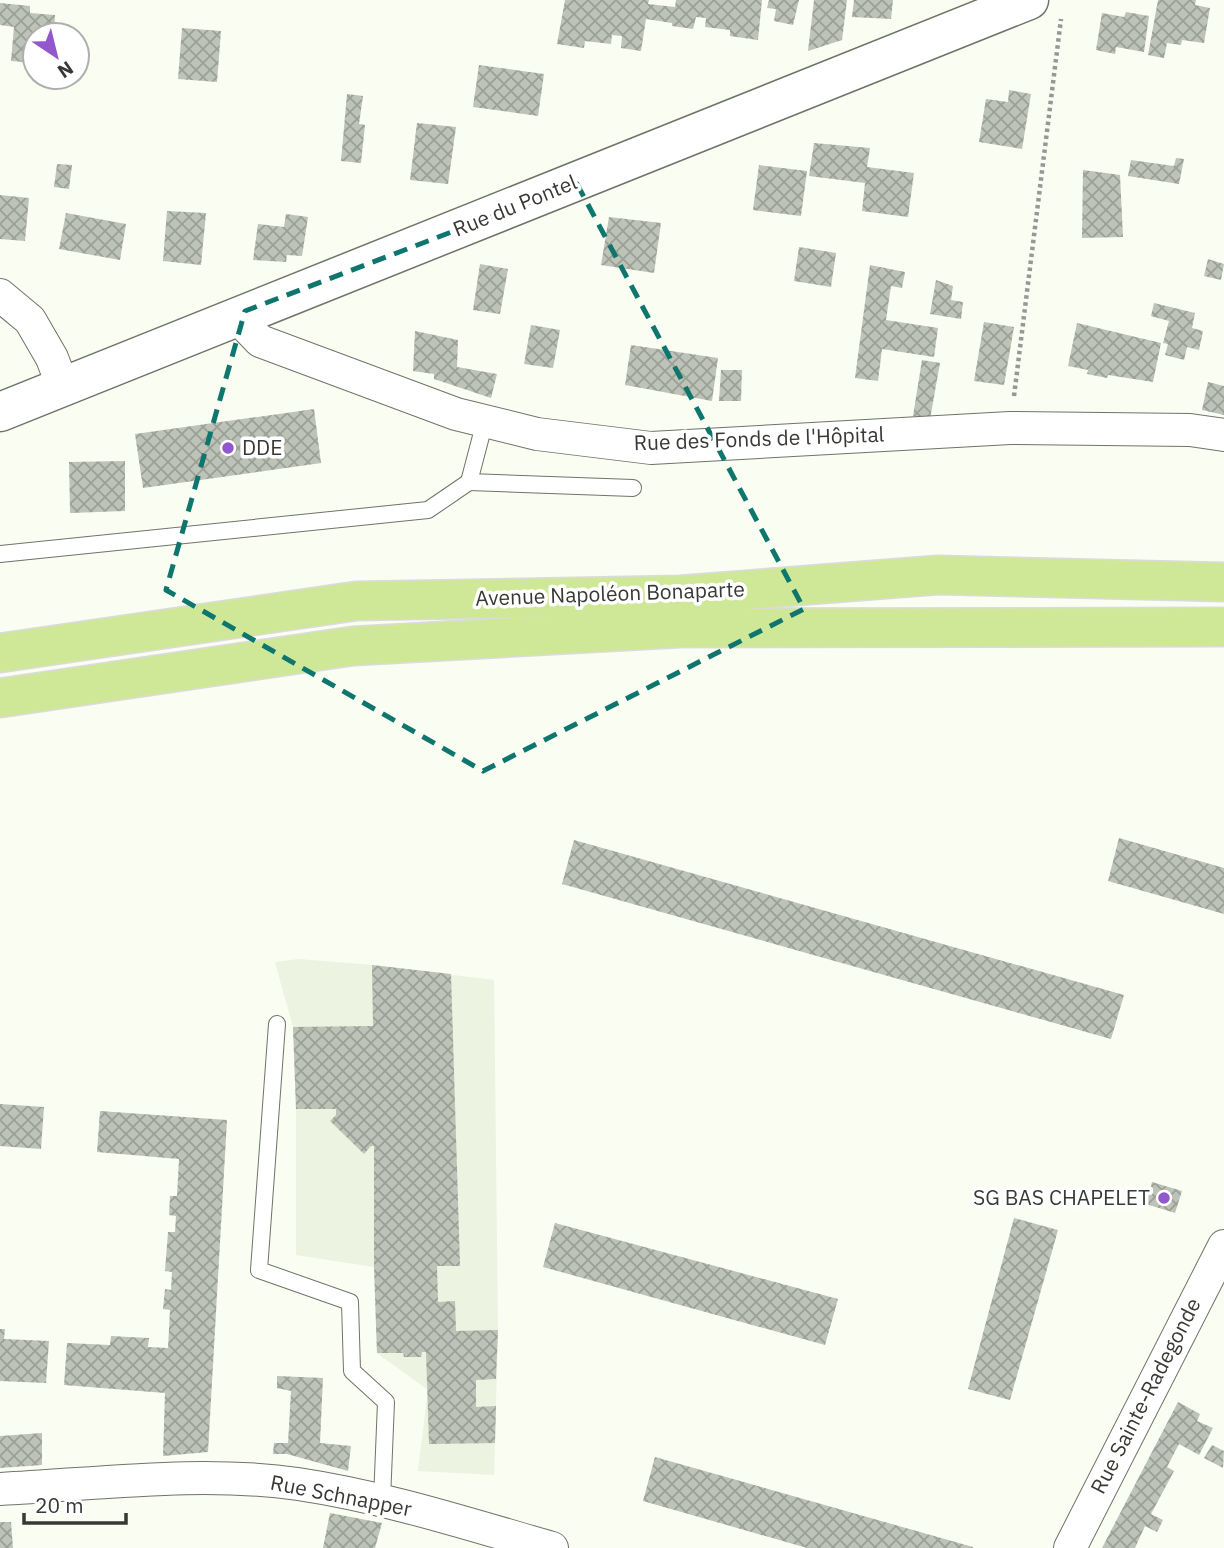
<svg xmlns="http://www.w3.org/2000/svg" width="1224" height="1548" viewBox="0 0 1224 1548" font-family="'IBM Plex Sans',sans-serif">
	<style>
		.built { fill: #ecf3e1 }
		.building { fill: url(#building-cross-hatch) }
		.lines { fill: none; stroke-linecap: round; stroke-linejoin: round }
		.service-casing { stroke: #6f7469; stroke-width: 18 }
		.minor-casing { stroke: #6f7469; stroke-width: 34 }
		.secondary-casing { stroke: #6f7469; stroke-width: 41 }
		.primary-casing { stroke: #dbdbdb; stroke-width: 41 }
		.path { stroke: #969992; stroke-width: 4.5; stroke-dasharray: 3.5 3.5; stroke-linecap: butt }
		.service { stroke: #fff; stroke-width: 16 }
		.minor { stroke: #fff; stroke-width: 32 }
		.secondary { stroke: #fff; stroke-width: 38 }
		.primary { stroke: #cfe898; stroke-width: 38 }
		.marked { fill: none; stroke: #0f766e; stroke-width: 5; stroke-dasharray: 14 9; stroke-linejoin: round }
		.poi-dot { fill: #9256cd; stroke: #fff; stroke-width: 2.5 }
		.labels { text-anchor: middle; stroke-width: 7; stroke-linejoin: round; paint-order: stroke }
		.street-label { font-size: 21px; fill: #373935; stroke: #fff }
		.poi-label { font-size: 21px; fill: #373935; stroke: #fff; text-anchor: start }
	</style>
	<defs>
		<pattern id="building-cross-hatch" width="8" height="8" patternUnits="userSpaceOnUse" patternTransform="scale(1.75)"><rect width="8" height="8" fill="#bec3b7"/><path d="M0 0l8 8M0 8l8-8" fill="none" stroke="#9b9f96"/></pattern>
	</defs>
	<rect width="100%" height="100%" fill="#f9fdf2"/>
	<polygon class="built" points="299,959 372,965 494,980 498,1330 494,1475 418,1471 428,1390 377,1353 374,1267 296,1255 296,1109 293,1027 275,962"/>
	<g class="building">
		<polygon points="565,0 649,0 648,4 675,7 676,0 762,0 758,40 730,36 730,30 705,27 706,18 696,17 693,29 672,26 672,23 646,19 641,51 621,48 622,36 612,35 611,44 585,41 584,48 557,44"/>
		<polygon points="769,0 799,0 793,25 774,21 776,9 767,8"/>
		<polygon points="814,0 847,0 842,40 808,51"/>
		<polygon points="854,0 893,0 891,19 852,17"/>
		<polygon points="1158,0 1196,0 1195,5 1210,8 1204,43 1182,40 1181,45 1167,43 1164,58 1148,55"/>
		<polygon points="0,3 30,6 30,13 55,15 54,35 35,35 35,63 11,61 14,27 0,25"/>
		<polygon points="1126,12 1149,16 1144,52 1116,47 1115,54 1096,50 1102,13 1124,17"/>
		<polygon points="182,28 221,31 217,82 178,79"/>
		<polygon points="479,65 544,74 538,116 473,107"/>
		<polygon points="1009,90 1031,94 1022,149 979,142 986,99 1008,102"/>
		<polygon points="347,94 363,96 359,124 365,125 361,163 341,161"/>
		<polygon points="417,123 456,127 448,184 410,180"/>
		<polygon points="814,143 870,148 867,167 914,173 908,217 862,211 865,183 809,176"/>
		<polygon points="1176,158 1184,159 1179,184 1128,176 1131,160 1174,166"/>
		<polygon points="57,164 72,165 69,189 54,187"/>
		<polygon points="759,165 807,171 801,216 753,210"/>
		<polygon points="1083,170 1120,175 1123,237 1082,238"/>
		<polygon points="0,195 29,198 25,241 0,239"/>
		<polygon points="167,211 206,213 201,265 163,261"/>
		<polygon points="66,213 126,224 120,260 59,249"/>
		<polygon points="286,214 308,217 302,256 287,255 286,262 253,260 258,224 284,227"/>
		<polygon points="609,217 661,223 654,273 601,265"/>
		<polygon points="799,247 836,253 831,287 794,281"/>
		<polygon points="1208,259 1224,264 1221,280 1204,276"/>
		<polygon points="480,264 508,269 500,314 473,310"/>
		<polygon points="870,265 905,272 902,288 891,286 886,320 938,328 934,357 882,349 878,381 855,378"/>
		<polygon points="936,280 953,286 951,300 963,302 961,319 930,314"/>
		<polygon points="1154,303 1195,313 1192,328 1203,331 1199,350 1187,347 1184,360 1165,355 1168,344 1163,343 1169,321 1151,316"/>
		<polygon points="984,322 1014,327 1004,385 974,381"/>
		<polygon points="1077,323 1161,343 1153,382 1108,375 1107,378 1087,374 1088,370 1068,366"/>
		<polygon points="531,325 560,330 553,368 524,364"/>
		<polygon points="415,331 458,340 457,367 497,374 491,398 434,379 434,374 413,371"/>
		<polygon points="631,345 718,358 712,401 625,385"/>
		<polygon points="922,360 940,363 930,419 913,416"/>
		<polygon points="721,370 742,370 741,401 719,401"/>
		<polygon points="1208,382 1224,386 1224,415 1202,410"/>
		<polygon points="314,409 321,463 143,488 135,434"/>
		<polygon points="125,461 125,511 70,513 69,462"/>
		<polygon points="1119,838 1224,868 1224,914 1108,881"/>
		<polygon points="574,840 1124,995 1111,1039 562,884"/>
		<polygon points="372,965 451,974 460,1266 437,1266 438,1302 455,1301 456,1331 498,1330 496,1379 476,1380 476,1407 496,1406 495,1443 429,1444 426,1352 422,1352 421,1357 404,1357 403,1353 377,1353 374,1267 374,1146 371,1146 364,1154 330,1121 336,1115 336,1109 296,1109 293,1027 373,1026"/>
		<polygon points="0,1104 44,1107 41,1149 0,1146"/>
		<polygon points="100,1111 227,1120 208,1452 163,1456 165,1393 64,1385 67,1343 110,1345 111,1336 129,1337 149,1338 148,1347 168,1348 170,1310 163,1309 165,1289 171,1290 172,1272 165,1271 168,1232 175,1232 176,1216 169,1215 170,1196 177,1196 179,1159 97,1152"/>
		<polygon points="1152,1182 1182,1191 1175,1213 1146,1204"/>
		<polygon points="1014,1218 1058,1230 1010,1400 968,1389"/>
		<polygon points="555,1223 838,1299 825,1345 543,1267"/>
		<polygon points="0,1329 5,1329 4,1339 49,1341 46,1383 0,1381"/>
		<polygon points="277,1376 323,1378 320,1443 351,1446 348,1471 287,1454 273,1454 274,1443 288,1443 291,1391 277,1388"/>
		<polygon points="1178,1402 1200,1414 1197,1421 1213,1428 1199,1455 1179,1444 1167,1467 1174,1471 1151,1514 1163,1520 1157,1532 1145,1526 1135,1548 1102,1548"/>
		<polygon points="42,1433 42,1465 0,1468 0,1436"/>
		<polygon points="1212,1445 1224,1451 1223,1468 1204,1458"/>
		<polygon points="655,1457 973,1547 973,1548 807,1548 643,1501"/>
		<polygon points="330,1513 382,1523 375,1548 323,1548"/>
		<polygon points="0,1522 11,1522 13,1548 0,1548"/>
	</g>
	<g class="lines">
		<g class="service-casing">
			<g id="service">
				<polyline points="485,421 469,482 633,488"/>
				<polyline points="0,554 428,510 469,482"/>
				<polyline points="277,1024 259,1270 350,1302 352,1371 386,1402 382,1500"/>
			</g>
		</g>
		<g class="minor-casing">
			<g id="minor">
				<polyline points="0,295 30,320 52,358 63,387"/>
				<polyline points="236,316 260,341 456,414 537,434 651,448 1010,428 1190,430 1224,435"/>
				<path d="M0 1489C99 1484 200 1470 298 1484 385 1497 468 1524 552 1548"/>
				<polyline points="1070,1548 1224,1246"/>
			</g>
		</g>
		<g class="secondary-casing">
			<polyline id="secondary" points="0,412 1029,0"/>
		</g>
		<g class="primary-casing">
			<g id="primary">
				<polyline points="0,653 356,601 680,595 938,575 1224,582"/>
				<polyline points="0,698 353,646 680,628 1224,627"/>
			</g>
		</g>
		<polyline class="path" points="1014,396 1061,19"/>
		<use href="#service" class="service"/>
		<use href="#minor" class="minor"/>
		<use href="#secondary" class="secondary"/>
		<use href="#primary" class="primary"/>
	</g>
	<path class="marked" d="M577 184 804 609 483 771 166 590 245 311Z"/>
	<g class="poi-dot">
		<circle cx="228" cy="448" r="7"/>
		<circle cx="1164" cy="1198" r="7"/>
	</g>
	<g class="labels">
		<g class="street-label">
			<text transform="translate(515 206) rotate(-22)" y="7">Rue du Pontel</text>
			<text transform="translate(759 439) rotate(-2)" y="7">Rue des Fonds de l'Hôpital</text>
			<text transform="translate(610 594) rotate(-2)" y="7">Avenue Napoléon Bonaparte</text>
			<text transform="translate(1146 1396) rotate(-63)" y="7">Rue Sainte-Radegonde</text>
			<text transform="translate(341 1496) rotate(11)" y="7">Rue Schnapper</text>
		</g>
		<g class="poi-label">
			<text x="242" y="455">DDE</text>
			<text x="1150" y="1205" text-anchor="end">SG BAS CHAPELET</text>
		</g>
	</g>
	<g transform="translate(56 56) rotate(145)"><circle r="33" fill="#ffffff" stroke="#afb0ae" stroke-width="2"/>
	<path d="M0-5L12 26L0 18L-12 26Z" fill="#9256cd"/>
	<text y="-10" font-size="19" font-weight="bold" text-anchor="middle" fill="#373935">N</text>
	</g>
	<path d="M24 1513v10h102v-10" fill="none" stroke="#373935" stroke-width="3.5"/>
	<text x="35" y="1513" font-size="21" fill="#373935" stroke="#ffffff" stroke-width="5" paint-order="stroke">20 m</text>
</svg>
